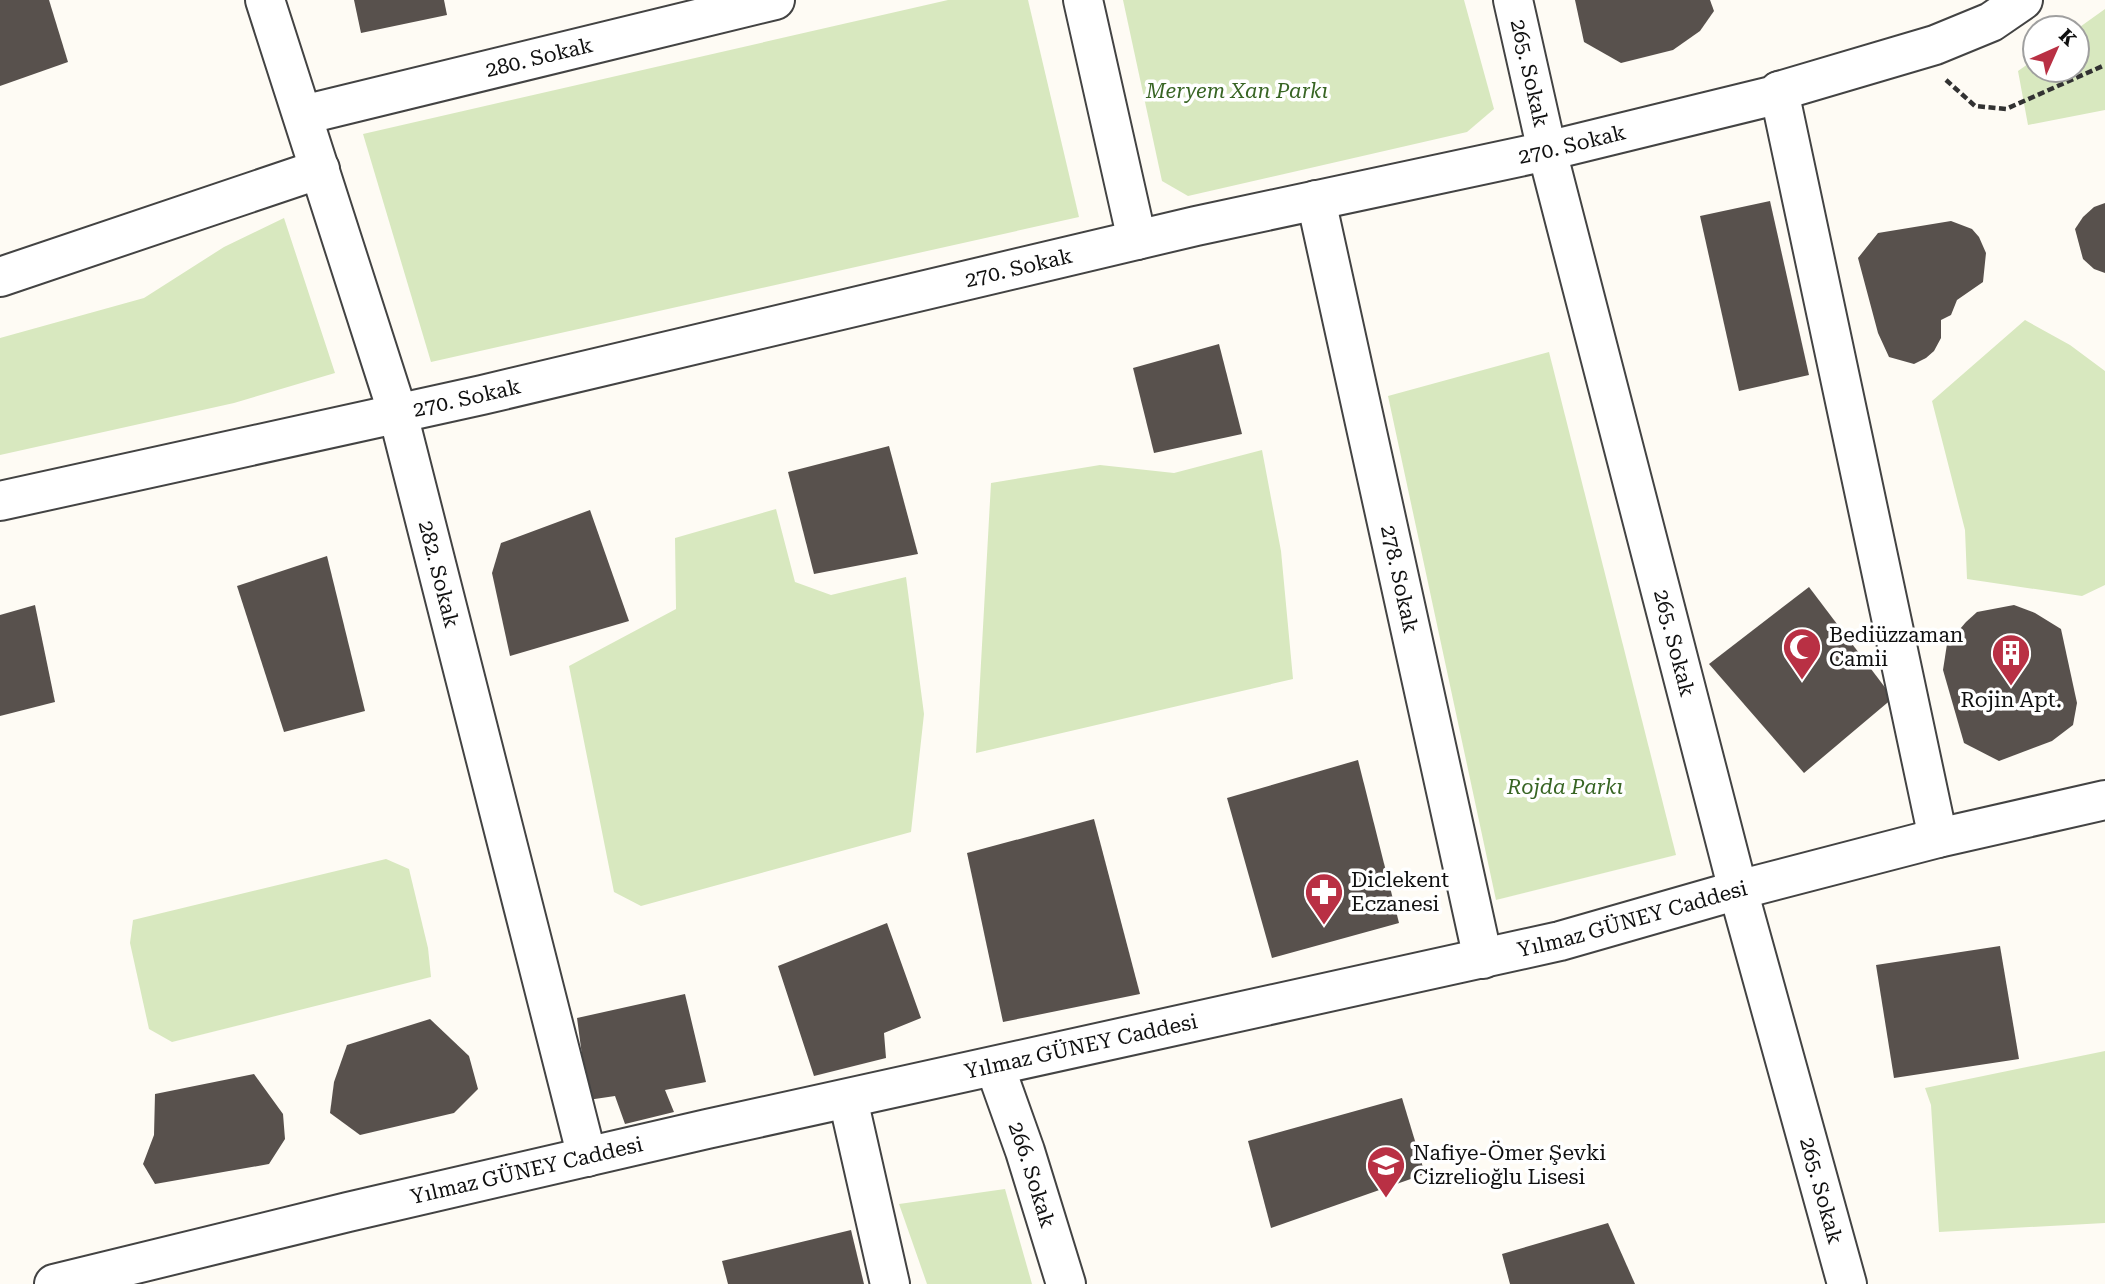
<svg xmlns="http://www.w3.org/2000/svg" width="2105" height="1284" viewBox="0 0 2105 1284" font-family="'Roboto Serif',serif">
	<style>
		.green { fill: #d8e8bf }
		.building { fill: #58514d }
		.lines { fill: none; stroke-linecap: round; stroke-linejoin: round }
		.minor-casing { stroke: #434343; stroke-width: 42 }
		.path { stroke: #323232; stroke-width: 4.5; stroke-dasharray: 7 3.5; stroke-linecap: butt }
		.minor { stroke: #fff; stroke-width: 38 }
		.labels { text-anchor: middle; stroke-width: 7; stroke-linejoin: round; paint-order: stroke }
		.street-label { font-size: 21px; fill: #101010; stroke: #fff }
		.park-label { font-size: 21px; font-style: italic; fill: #386524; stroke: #fff }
		.poi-label { font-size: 21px; fill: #101010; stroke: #fff; text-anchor: start }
	</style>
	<rect width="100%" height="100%" fill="#fefbf4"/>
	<g class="green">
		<polygon points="948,0 1028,0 1079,217 431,362 363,134"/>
		<polygon points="1123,0 1464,0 1494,109 1467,132 1188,196 1162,181"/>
		<polygon points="2105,9 2105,110 2028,125 2018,71 2035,59 2035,70 2077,70 2077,29"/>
		<polygon points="284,218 335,373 234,403 0,455 0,338 144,298 224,247"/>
		<polygon points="2025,320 2070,345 2105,371 2105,585 2082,596 1967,579 1965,530 1932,401"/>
		<polygon points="1549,352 1676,855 1496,900 1388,396"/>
		<polygon points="1262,450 1281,551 1293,679 976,753 991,483 1100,465 1174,473"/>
		<polygon points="776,509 795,582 831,595 906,577 924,714 911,832 641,906 614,892 569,666 676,609 675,538"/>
		<polygon points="386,859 409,869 428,948 431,977 172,1042 149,1029 130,943 133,920"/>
		<polygon points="2105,1051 2105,1223 1939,1232 1931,1105 1925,1088"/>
		<polygon points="1005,1189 1032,1284 927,1284 899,1204"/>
	</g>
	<g class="building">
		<polygon points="0,0 49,0 68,62 0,86"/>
		<polygon points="354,0 444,0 447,15 361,33"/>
		<polygon points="1575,0 1710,0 1714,11 1700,31 1673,50 1621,63 1584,42"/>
		<polygon points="1770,201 1809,375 1739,391 1700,216"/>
		<polygon points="2105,203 2105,273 2094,269 2083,259 2075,229 2083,217 2094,207"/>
		<polygon points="1951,221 1972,229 1979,237 1986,253 1983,282 1957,300 1951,315 1941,320 1941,338 1934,351 1926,358 1914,364 1889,357 1878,333 1858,258 1878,233"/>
		<polygon points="1219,344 1242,434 1154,453 1133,368"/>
		<polygon points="889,446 918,554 814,574 788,472"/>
		<polygon points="590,510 629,621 510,656 492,573 501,543"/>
		<polygon points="327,556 365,711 284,732 237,586"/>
		<polygon points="1809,587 1893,698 1804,773 1709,664"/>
		<polygon points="35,605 55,702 0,716 0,615"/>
		<polygon points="2014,605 2035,613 2061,629 2077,703 2073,725 2052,741 1999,761 1964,743 1943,670 1947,644 1966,622 1977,612"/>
		<polygon points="1358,760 1399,923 1272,958 1227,798"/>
		<polygon points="1094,819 1140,994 1003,1022 967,853"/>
		<polygon points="887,923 921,1018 884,1033 886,1058 814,1076 778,966"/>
		<polygon points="2000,946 2019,1059 1894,1078 1876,965"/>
		<polygon points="685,994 706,1082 665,1090 674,1112 625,1124 615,1096 588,1100 577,1018"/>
		<polygon points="430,1019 469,1056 478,1089 454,1113 360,1135 330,1113 334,1082 347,1045"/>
		<polygon points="254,1074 283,1114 285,1139 269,1164 155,1184 143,1164 154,1135 155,1094"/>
		<polygon points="1402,1098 1425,1174 1271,1228 1248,1141"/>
		<polygon points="1608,1223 1635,1284 1510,1284 1502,1254"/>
		<polygon points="851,1230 864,1284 728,1284 722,1261"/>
	</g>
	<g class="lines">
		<g class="minor-casing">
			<g id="minor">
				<path id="s1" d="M265 0 398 414 587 1157"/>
				<polyline points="1083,0 1137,240"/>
				<path id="s2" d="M1513 0 1547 151 1738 890 1847 1284"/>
				<polyline points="1779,91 1938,838"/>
				<path id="s3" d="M303 115 775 0"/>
				<path id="s4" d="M1316 200 1483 959"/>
				<polyline points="0,277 320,169"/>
				<path id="s5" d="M0 501 482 395 1196 226 1547 151 1776 95 1779 91 1935 45 1991 22 2023 0"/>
				<path id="s6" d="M995 1067 1025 1151 1066 1284"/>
				<polyline points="848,1099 890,1284"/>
				<path id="s7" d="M54 1284 348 1212 707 1129 1560 941 1738 890 1938 838 2105 800"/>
			</g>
		</g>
		<polyline class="path" points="1946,80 1975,106 2006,109 2105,65"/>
		<use href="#minor" class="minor"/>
	</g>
	<defs>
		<g id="mosque-pin" transform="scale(2.0125)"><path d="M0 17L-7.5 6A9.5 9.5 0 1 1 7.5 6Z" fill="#b93044" stroke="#fff"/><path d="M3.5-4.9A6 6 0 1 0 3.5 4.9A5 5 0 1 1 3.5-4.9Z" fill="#fff"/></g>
		<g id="building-pin" transform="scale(2.0125)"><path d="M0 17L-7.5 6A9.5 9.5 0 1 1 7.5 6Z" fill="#b93044" stroke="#fff"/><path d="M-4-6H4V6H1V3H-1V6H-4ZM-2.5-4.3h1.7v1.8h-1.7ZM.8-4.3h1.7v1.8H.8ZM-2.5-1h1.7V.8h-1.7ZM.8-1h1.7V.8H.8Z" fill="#fff"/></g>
		<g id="pharmacy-pin" transform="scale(2.0125)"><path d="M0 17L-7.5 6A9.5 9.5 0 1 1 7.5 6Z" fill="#b93044" stroke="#fff"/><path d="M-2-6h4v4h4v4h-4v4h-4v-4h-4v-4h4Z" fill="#fff"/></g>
		<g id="school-pin" transform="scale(2.0125)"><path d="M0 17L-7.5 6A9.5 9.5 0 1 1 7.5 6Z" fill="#b93044" stroke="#fff"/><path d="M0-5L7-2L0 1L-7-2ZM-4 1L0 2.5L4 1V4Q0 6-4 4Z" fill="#fff"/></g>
	</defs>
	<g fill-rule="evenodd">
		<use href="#mosque-pin" x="1802" y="647"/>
		<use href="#building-pin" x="2011" y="653"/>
		<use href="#pharmacy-pin" x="1324" y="892"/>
		<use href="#school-pin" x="1386" y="1165"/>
	</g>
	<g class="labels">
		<g class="street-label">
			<text dy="7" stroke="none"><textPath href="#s3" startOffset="243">280. Sokak</textPath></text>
			<text dy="7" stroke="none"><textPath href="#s2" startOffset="75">265. Sokak</textPath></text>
			<text dy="7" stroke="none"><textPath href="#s5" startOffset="1612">270. Sokak</textPath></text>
			<text dy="7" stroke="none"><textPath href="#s5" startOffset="1045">270. Sokak</textPath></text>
			<text dy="7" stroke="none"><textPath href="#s5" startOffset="478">270. Sokak</textPath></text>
			<text dy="7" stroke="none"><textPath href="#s1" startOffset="600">282. Sokak</textPath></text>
			<text dy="7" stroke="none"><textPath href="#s4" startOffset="388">278. Sokak</textPath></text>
			<text dy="7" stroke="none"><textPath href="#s2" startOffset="663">265. Sokak</textPath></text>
			<text dy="7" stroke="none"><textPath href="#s7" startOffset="1620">Yılmaz GÜNEY Caddesi</textPath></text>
			<text dy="7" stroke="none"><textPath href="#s7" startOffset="1054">Yılmaz GÜNEY Caddesi</textPath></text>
			<text dy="7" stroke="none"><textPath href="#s7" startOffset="486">Yılmaz GÜNEY Caddesi</textPath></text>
			<text dy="7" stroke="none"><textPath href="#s6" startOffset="114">266. Sokak</textPath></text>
			<text dy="7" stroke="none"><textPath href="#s2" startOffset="1230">265. Sokak</textPath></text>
		</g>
		<g class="park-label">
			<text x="1237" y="98">Meryem Xan Parkı</text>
			<text x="1565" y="794">Rojda Parkı</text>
		</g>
		<g class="poi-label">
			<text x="1829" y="642">Bediüzzaman<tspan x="1829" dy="24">Camii</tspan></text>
			<text x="2011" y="707" text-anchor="middle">Rojin Apt.</text>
			<text x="1351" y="887">Diclekent<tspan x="1351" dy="24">Eczanesi</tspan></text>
			<text x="1413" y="1160">Nafiye-Ömer Şevki<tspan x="1413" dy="24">Cizrelioğlu Lisesi</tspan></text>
		</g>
	</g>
	<g transform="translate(2056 49) rotate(45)"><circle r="33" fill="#ffffff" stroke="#9f9f9f" stroke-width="2"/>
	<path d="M0-5L12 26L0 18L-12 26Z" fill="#b93044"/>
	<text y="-10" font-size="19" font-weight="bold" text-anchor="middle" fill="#101010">K</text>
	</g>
</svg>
